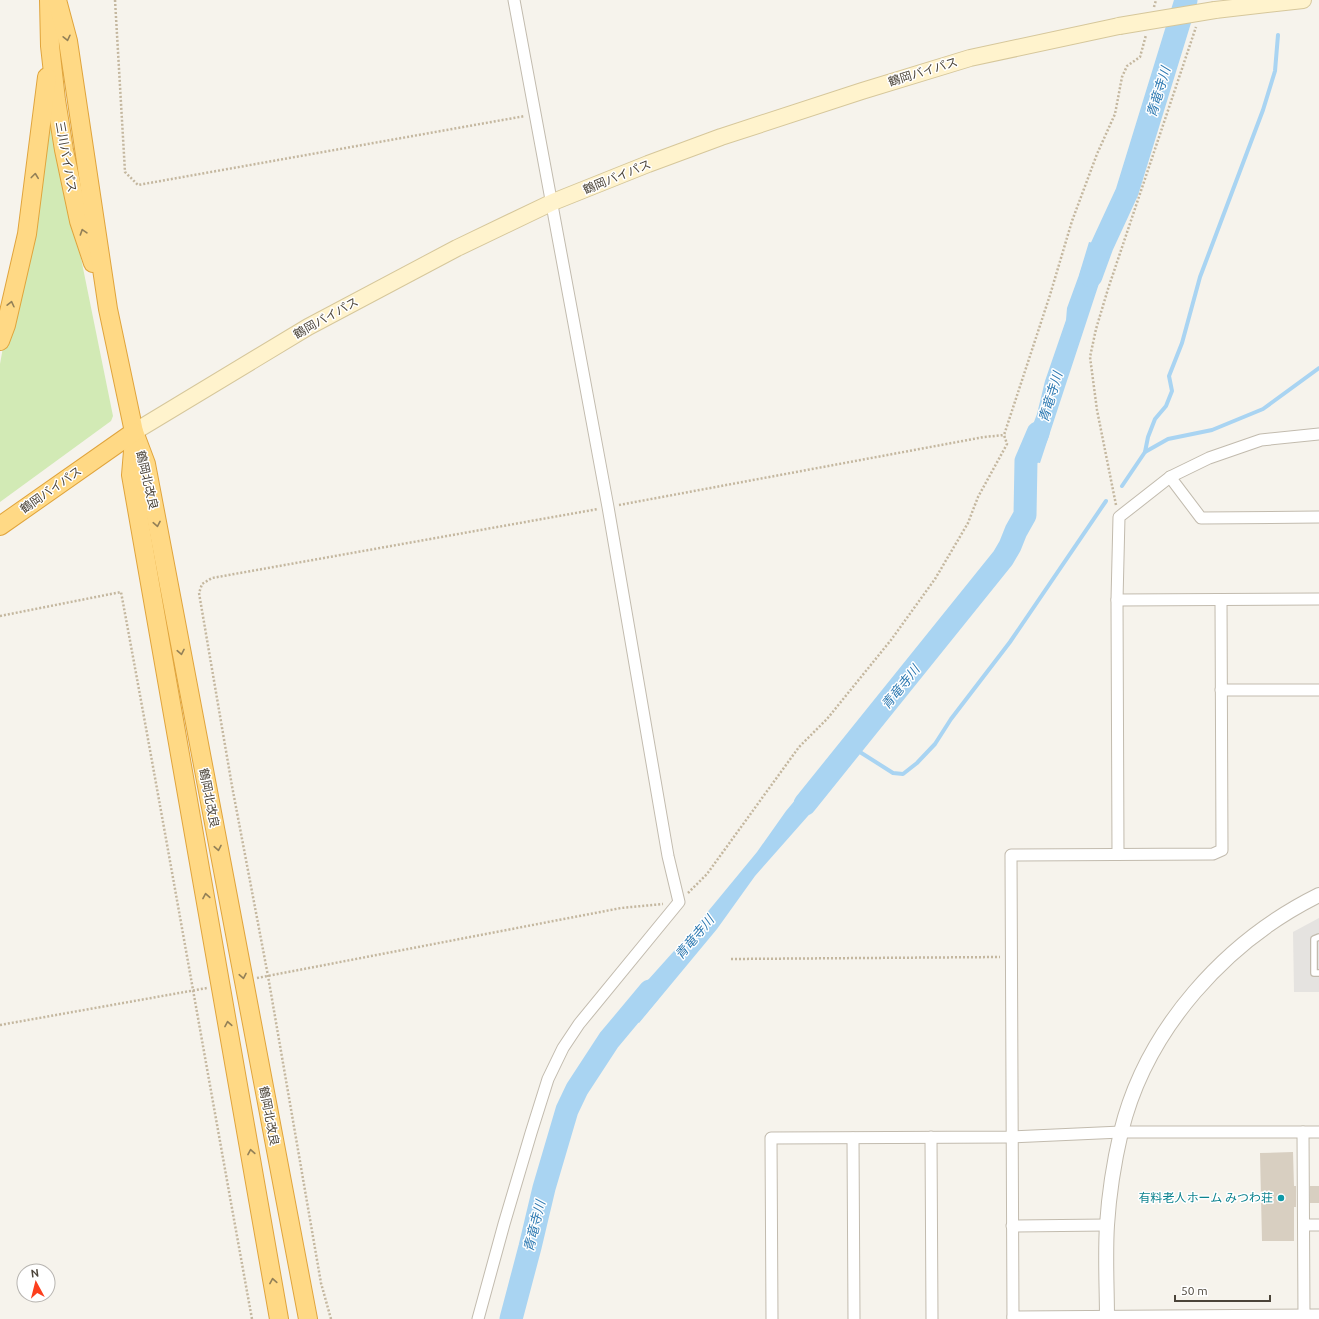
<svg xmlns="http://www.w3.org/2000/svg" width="1319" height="1319" viewBox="0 0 1319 1319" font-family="Ubuntu,'Noto Sans JP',sans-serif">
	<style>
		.green { fill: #d2eab5 }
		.parking { fill: #e5e3e0 }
		.water { fill: #a9d4f2 }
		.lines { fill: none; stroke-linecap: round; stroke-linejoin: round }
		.stream { stroke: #a9d4f2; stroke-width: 4 }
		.river { stroke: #a9d4f2; stroke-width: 23 }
		.building { fill: #d8cfc1 }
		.service-casing { stroke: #c2bbae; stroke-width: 8 }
		.minor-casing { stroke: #c2bbae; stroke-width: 13 }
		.tertiary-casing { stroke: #c2bbae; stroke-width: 16 }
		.secondary-casing { stroke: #d6c79b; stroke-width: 18 }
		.trunk-casing { stroke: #e0a43c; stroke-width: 20 }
		.path { stroke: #c4b79f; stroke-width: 2.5; stroke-dasharray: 2 2; stroke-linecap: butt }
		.service { stroke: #fff; stroke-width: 5.5 }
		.minor { stroke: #fff; stroke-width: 11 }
		.tertiary { stroke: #fff; stroke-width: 14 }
		.secondary { stroke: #fff3cd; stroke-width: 16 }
		.trunk { stroke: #ffd985; stroke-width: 18 }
		.secondary-bridge-casing { stroke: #d6c79b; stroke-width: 18; stroke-linecap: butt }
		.secondary-bridge { stroke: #fff3cd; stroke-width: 16 }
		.oneway { stroke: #938057 }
		.culture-dot { fill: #0f9aa8; stroke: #fff; stroke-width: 1.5 }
		.labels { text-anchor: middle; stroke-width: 3; stroke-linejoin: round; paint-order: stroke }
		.street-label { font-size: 12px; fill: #4b4439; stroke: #fff }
		.culture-label { font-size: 12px; fill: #0d838f; stroke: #fff; text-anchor: end }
		.water-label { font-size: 13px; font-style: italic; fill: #2e7ab2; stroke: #fff }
	</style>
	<rect width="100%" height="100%" fill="#f6f3ec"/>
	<polygon class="green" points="50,87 52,115 113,416 111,421 0,502 0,364"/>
	<polygon class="parking" points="1319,918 1319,992 1294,992 1293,932"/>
	<g class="water">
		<polygon points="1089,242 1111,247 1040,463 1021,460 1029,435 1037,414 1045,381 1066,320 1067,308 1079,275"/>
		<polygon points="816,775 825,780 832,786 815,808 755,876 717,929 639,1023 625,1010 639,990 691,932 757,852 786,811"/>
	</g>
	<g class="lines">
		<g class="stream">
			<polyline points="1145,452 1168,439 1212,430 1263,409 1319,368"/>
			<polyline points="1122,486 1145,452 1148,437 1155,419 1166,406 1172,391 1169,376 1182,343 1200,277 1263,110 1275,71 1278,35"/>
			<polyline points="852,747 893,773 903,774 917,763 935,744 951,719 1010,642 1106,501"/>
		</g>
		<g class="river">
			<polyline points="1091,276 1102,246 1127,192 1186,0"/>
			<polyline points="805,804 1003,558 1010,546 1016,531 1025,515 1026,461 1038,433"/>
			<polyline points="511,1319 530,1247 544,1188 567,1110 577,1089 609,1040 650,991"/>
		</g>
	</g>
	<g class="building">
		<polygon points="1293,1152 1294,1186 1296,1186 1296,1207 1294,1207 1294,1241 1262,1241 1260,1153"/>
		<rect x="1310" y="1186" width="9" height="17"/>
	</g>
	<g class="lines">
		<g class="service-casing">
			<polyline id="service" points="1319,937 1314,939 1314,973 1319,973"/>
		</g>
		<g class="minor-casing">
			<g id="minor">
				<polyline points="1170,477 1201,518 1319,517"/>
				<polyline points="1117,600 1319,599"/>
				<polyline points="1221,690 1319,690"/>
				<polyline points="1118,854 1117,600 1119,517 1170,477 1209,458 1261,440 1319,434"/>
				<polyline points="1303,1132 1304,1315"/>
				<polyline points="931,1137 932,1319"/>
				<polyline points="853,1138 854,1319"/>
				<polyline points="1304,1225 1319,1225"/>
				<polyline points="1012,1226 1107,1225"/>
				<polyline points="1013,1317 1319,1315"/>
				<polyline points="478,1319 504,1224 531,1133 548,1079 563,1048 579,1024 679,902 668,856 608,507 514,0"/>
				<polyline points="772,1319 771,1138 1012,1137 1121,1132 1319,1132"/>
				<polyline points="1013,1319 1011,855 1213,854 1222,850 1221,600"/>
			</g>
		</g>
		<g class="tertiary-casing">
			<path id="tertiary" d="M1107 1319C1107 1288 1105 1256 1107 1225 1109 1194 1114 1162 1121 1132 1146 1029 1226 941 1319 895"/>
		</g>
		<g class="secondary-casing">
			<g id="secondary">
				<polyline points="1215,10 1303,0"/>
				<polyline points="134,432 308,327 457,248 553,202 648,164 721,137 862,91 970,58 1119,26"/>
			</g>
		</g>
		<g class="trunk-casing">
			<g id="trunk">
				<polyline points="49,0 50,46 56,100 64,150 79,221 93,263"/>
				<polyline points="57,0 68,41 108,309 134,432 146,464 308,1319"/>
				<polyline points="0,341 6,325 27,234 47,77"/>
				<polyline points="134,439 131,475 279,1319"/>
				<polyline points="0,526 134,432"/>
			</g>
		</g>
		<g class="path">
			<polyline points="115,0 125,172 138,185 525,116"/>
			<polyline points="1154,7 1156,0"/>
			<polyline points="619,505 984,437 1004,435"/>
			<polyline points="1116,505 1097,410 1090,357 1096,329 1108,289 1196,27"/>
			<path d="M0 616 121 592C166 834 208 1077 252 1319"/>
			<polyline points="688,893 707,874 799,747 827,719 891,640 935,579 968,523 978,497 1007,444 1004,435 1050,295 1072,221 1097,154 1115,114 1122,77 1127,66 1140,57 1146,35"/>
			<polyline points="731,959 1000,957"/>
			<polyline points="257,978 621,908 663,904"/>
			<polyline points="0,1025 207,988"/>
			<polyline points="331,1319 321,1283 268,976 232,786 199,593 202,584 212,578 598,509"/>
		</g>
		<use href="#service" class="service"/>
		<use href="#minor" class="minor"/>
		<use href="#tertiary" class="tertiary"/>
		<use href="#secondary" class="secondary"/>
		<use href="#trunk" class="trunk"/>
		<g class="secondary-bridge-casing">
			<polyline id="secondary-bridge" points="1119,26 1215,10"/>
		</g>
		<use href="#secondary-bridge" class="secondary-bridge"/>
	</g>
	<defs><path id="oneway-chevron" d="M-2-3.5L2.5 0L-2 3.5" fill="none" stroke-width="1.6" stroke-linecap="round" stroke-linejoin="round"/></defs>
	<g class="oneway">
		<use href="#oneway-chevron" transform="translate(67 38) rotate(77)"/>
		<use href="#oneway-chevron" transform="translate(35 176) rotate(-83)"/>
		<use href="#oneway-chevron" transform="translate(83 232) rotate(-108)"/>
		<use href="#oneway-chevron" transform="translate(11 304) rotate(-77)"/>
		<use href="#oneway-chevron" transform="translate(157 524) rotate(79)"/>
		<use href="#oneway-chevron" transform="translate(181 652) rotate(79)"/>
		<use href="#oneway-chevron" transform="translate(218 848) rotate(79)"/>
		<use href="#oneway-chevron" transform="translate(206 896) rotate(-100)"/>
		<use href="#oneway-chevron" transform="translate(243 976) rotate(79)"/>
		<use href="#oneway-chevron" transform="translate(228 1024) rotate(-100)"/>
		<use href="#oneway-chevron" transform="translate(251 1152) rotate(-100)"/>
		<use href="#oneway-chevron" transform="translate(273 1281) rotate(-100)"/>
	</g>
	<circle class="culture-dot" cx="1281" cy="1198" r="4"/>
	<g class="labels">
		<g class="street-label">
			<text transform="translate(923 72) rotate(-17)" y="4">鶴岡バイパス</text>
			<text transform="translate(66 157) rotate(80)" y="4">三川バイパス</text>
			<text transform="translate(617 177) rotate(-22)" y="4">鶴岡バイパス</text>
			<text transform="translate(326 318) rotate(-29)" y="4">鶴岡バイパス</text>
			<text transform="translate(147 480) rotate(77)" y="4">鶴岡北改良</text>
			<text transform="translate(51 490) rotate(-35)" y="4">鶴岡バイパス</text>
			<text transform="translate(209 798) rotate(79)" y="4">鶴岡北改良</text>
			<text transform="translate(269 1116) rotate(79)" y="4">鶴岡北改良</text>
		</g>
		<g class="culture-label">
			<text x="1273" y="1202">有料老人ホーム みつわ荘</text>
		</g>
		<g class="water-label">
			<text transform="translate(1158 92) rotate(-73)" y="5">青竜寺川</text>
			<text transform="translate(1050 397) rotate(-73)" y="5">青竜寺川</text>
			<text transform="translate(900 687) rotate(-51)" y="5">青竜寺川</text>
			<text transform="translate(694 937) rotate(-50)" y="5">青竜寺川</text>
			<text transform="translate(534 1226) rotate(-76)" y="5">青竜寺川</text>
		</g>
	</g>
	<g transform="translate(36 1283) rotate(353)"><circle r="19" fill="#ffffff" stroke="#b7b4b0"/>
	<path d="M0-3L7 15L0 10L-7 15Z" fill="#fc3f1d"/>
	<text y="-6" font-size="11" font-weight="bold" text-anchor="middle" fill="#4b4439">N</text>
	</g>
	<path d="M1175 1295v6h95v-6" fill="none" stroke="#4b4439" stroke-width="2"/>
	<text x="1181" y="1295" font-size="12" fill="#4b4439" stroke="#ffffff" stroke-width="3" paint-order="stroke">50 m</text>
</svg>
